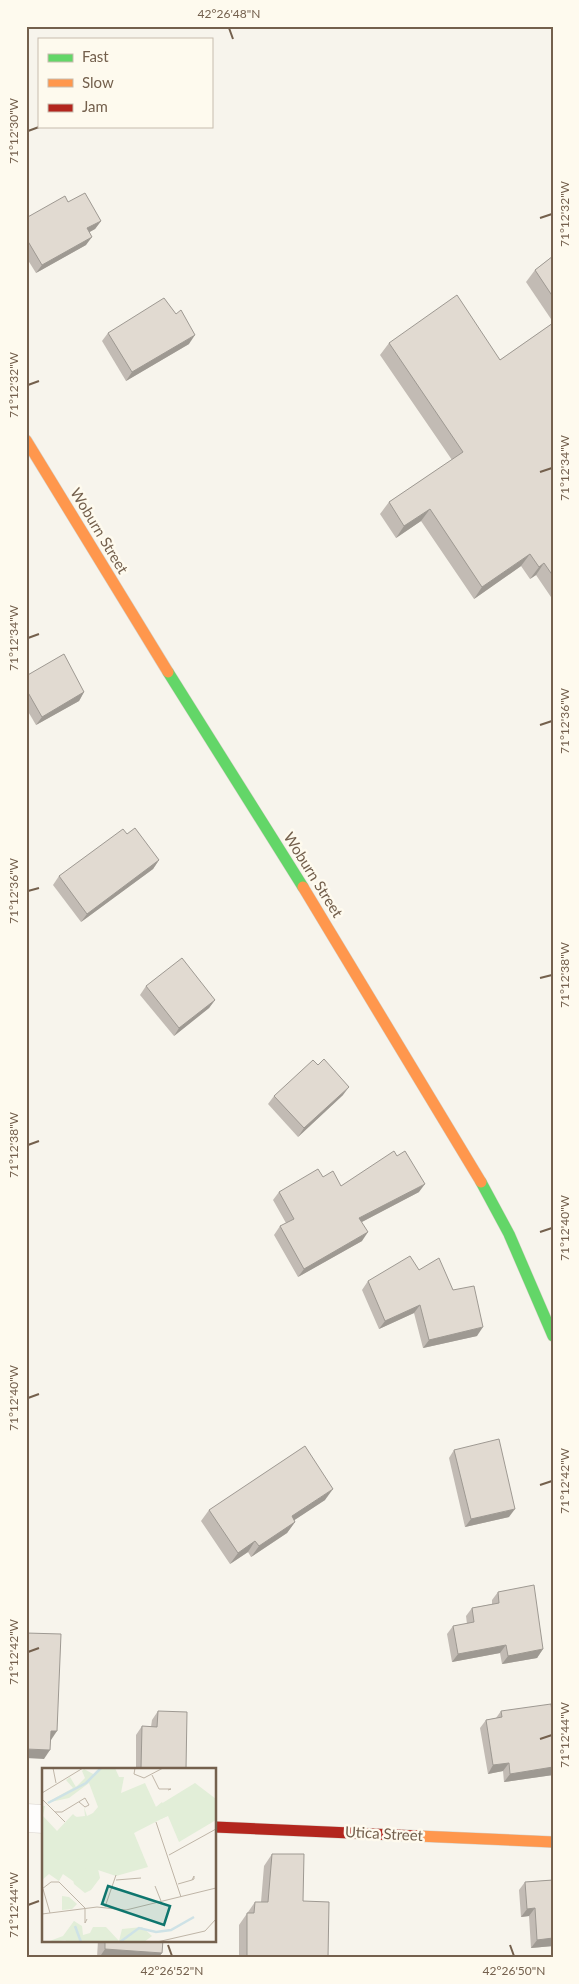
<svg xmlns="http://www.w3.org/2000/svg" width="579" height="1984" viewBox="0 0 579 1984" font-family="Lato,sans-serif">
	<style>
		.lines { fill: none; stroke-linecap: round; stroke-linejoin: round }
		.street-casing { stroke: #d6d1ca; stroke-width: 29 }
		.fast-casing { stroke: #d5d0c7; stroke-width: 12 }
		.slow-casing { stroke: #d5d0c7; stroke-width: 12 }
		.jam-casing { stroke: #d5d0c7; stroke-width: 12 }
		.street { stroke: #fefdfc; stroke-width: 28 }
		.fast { stroke: #63d668; stroke-width: 11 }
		.slow { stroke: #ff974d; stroke-width: 11 }
		.jam { stroke: #b3261e; stroke-width: 11 }
		.wall { fill: #c2bbb4 }
		.shaded-wall { fill: #9e9992 }
		.building { fill: #e1dad1; stroke: #9e9992 }
		.ticks { fill: none; stroke: #74604d; stroke-width: 2 }
		.labels { text-anchor: middle; stroke-width: 5; stroke-linejoin: round; paint-order: stroke }
		.street-label { font-size: 15px; fill: #74604d; stroke: #fefaee }
		.inset-river { fill: none; stroke: #cee2e6; stroke-width: 2.5 }
		.inset-road { fill: none; stroke: #bfb5a7; stroke-width: 1 }
		.view { fill: #0f766e; fill-opacity: 0.15; stroke: #0f766e; stroke-width: 2.5 }
		.inset-edge { fill: none; stroke: #74604d; stroke-width: 2.5 }
		.neatline { fill: none; stroke: #74604d; stroke-width: 2 }
		.ticks-label { font-size: 12px; text-anchor: middle; fill: #74604d }
	</style>
	<rect width="100%" height="100%" fill="#f7f4ec"/>
	<g class="lines">
		<g class="street-casing">
			<polyline id="street" points="26,1818 44,1819"/>
		</g>
		<g class="fast-casing">
			<g id="fast">
				<polyline points="168,672 303,887"/>
				<polyline points="481,1182 509,1234 553,1336"/>
			</g>
		</g>
		<g class="slow-casing">
			<g id="slow">
				<polyline points="26,440 168,672"/>
				<polyline points="303,887 481,1182"/>
				<polyline points="418,1836 553,1842"/>
			</g>
		</g>
		<g class="jam-casing">
			<polyline id="jam" points="215,1827 418,1836"/>
		</g>
		<use href="#street" class="street"/>
		<use href="#fast" class="fast"/>
		<use href="#slow" class="slow"/>
		<use href="#jam" class="jam"/>
	</g>
	<g class="wall">
		<polygon points="68,202 101,221 95,229 89,232 86,245 36,273 26,257 26,218"/>
		<polygon points="553,256 553,322 526,282 535,270"/>
		<polygon points="553,323 553,600 536,575 530,579 521,566 474,599 421,521 396,538 380,514 389,502 452,460 380,355 389,343 500,360"/>
		<polygon points="108,333 189,344 126,381 102,341"/>
		<polygon points="26,676 84,692 79,701 36,725 26,708"/>
		<polygon points="127,834 159,860 153,869 81,922 53,885 59,876"/>
		<polygon points="146,986 215,1000 209,1008 174,1036 140,995"/>
		<polygon points="343,1095 298,1137 268,1104 274,1096"/>
		<polygon points="323,1177 341,1186 419,1192 362,1222 362,1241 298,1277 274,1235 280,1226 286,1223 273,1200 279,1192"/>
		<polygon points="419,1270 453,1290 477,1336 423,1348 414,1313 379,1329 362,1290 368,1281"/>
		<polygon points="454,1450 509,1517 465,1527 449,1458"/>
		<polygon points="325,1500 294,1520 295,1522 287,1533 251,1557 248,1552 230,1564 201,1521 209,1510"/>
		<polygon points="498,1592 543,1649 537,1658 502,1664 500,1653 452,1662 447,1634 453,1626 467,1624 466,1616 472,1608 492,1604 492,1600"/>
		<polygon points="158,1711 186,1769 136,1769 136,1735 142,1726 151,1727 152,1720"/>
		<polygon points="501,1711 553,1719 553,1775 504,1782 503,1771 488,1774 480,1728 486,1720 496,1718"/>
		<polygon points="272,1854 303,1901 328,1958 239,1958 239,1925 255,1902 261,1902 264,1866"/>
		<polygon points="553,1880 553,1946 531,1948 529,1916 521,1917 519,1890 525,1882"/>
		<polygon points="98,1940 163,1940 162,1953 158,1958 97,1958"/>
	</g>
	<g class="shaded-wall">
		<polygon points="101,221 95,229 81,237 87,228"/>
		<polygon points="92,237 86,245 36,273 42,265"/>
		<polygon points="195,335 189,344 126,381 132,372"/>
		<polygon points="430,509 421,521 396,538 404,526"/>
		<polygon points="530,554 521,566 474,599 482,587"/>
		<polygon points="544,563 536,575 530,579 539,567"/>
		<polygon points="84,692 79,701 36,725 42,717"/>
		<polygon points="159,860 153,869 81,922 87,914"/>
		<polygon points="215,1000 209,1008 174,1036 179,1028"/>
		<polygon points="349,1087 343,1095 298,1137 304,1128"/>
		<polygon points="425,1184 419,1192 354,1226 359,1218"/>
		<polygon points="368,1232 362,1241 298,1277 304,1269"/>
		<polygon points="420,1305 414,1313 379,1329 385,1321"/>
		<polygon points="483,1327 477,1336 423,1348 429,1340"/>
		<polygon points="333,1489 325,1500 284,1527 292,1516"/>
		<polygon points="515,1509 509,1517 465,1527 471,1519"/>
		<polygon points="295,1522 287,1533 251,1557 259,1546"/>
		<polygon points="255,1541 248,1552 230,1564 238,1553"/>
		<polygon points="506,1645 500,1653 452,1662 458,1654"/>
		<polygon points="543,1649 537,1658 502,1664 508,1656"/>
		<polygon points="51,1731 57,1731 51,1740 45,1740"/>
		<polygon points="26,1749 50,1750 44,1759 26,1758"/>
		<polygon points="509,1763 503,1771 488,1774 493,1765"/>
		<polygon points="553,1767 553,1775 504,1782 510,1774"/>
		<polygon points="535,1908 529,1916 521,1917 527,1909"/>
		<polygon points="553,1938 553,1946 531,1948 537,1940"/>
		<polygon points="105,1949 162,1953 158,1958 99,1958"/>
	</g>
	<g class="building">
		<polygon points="85,193 101,221 87,228 92,237 42,265 26,238 26,218 65,196 68,202"/>
		<polygon points="553,256 553,297 535,270"/>
		<polygon points="457,295 500,360 553,323 553,576 544,563 539,567 530,554 482,587 430,509 404,526 389,502 463,452 389,343"/>
		<polygon points="164,298 176,314 181,310 195,335 132,372 108,333"/>
		<polygon points="64,654 84,692 42,717 26,689 26,676"/>
		<polygon points="135,828 159,860 87,914 59,876 123,829 127,834"/>
		<polygon points="182,958 215,1000 179,1028 146,986"/>
		<polygon points="324,1059 349,1087 304,1128 274,1096 313,1060 318,1065"/>
		<polygon points="394,1151 397,1156 405,1151 425,1184 359,1218 368,1232 304,1269 280,1226 294,1219 279,1192 318,1169 323,1177 333,1171 341,1186"/>
		<polygon points="410,1256 419,1270 439,1258 453,1290 474,1286 483,1327 429,1340 420,1305 385,1321 368,1281"/>
		<polygon points="499,1439 515,1509 471,1519 454,1450"/>
		<polygon points="305,1446 333,1489 292,1516 295,1522 259,1546 255,1541 238,1553 209,1510"/>
		<polygon points="534,1585 543,1649 508,1656 506,1645 458,1654 453,1626 474,1622 472,1608 499,1603 498,1592"/>
		<polygon points="26,1633 61,1634 57,1731 51,1731 50,1750 26,1749"/>
		<polygon points="551,1704 553,1719 553,1767 510,1774 509,1763 493,1765 486,1720 502,1717 501,1711"/>
		<polygon points="158,1711 187,1712 186,1769 141,1769 142,1726 157,1727"/>
		<polygon points="272,1854 304,1854 303,1901 329,1902 328,1958 247,1958 247,1913 254,1913 255,1902 268,1902"/>
		<polygon points="553,1880 553,1938 537,1940 535,1908 527,1909 525,1882"/>
		<polygon points="105,1940 163,1940 162,1953 105,1949"/>
	</g>
	<path class="ticks" d="M229 28 233 39M28 131 39 127M540 218 552 214M28 385 39 381M540 472 552 468M28 638 39 634M540 725 552 721M28 891 39 888M540 978 552 975M28 1145 39 1141M540 1232 552 1228M28 1398 39 1394M540 1485 552 1481M28 1652 39 1648M540 1739 552 1735M28 1905 39 1901M168 1945 172 1956M510 1945 514 1956"/>
	<g class="labels">
		<g class="street-label">
			<text transform="translate(99 531) rotate(59)" y="5">Woburn Street</text>
			<text transform="translate(313 875) rotate(58)" y="5">Woburn Street</text>
			<text transform="translate(384 1834) rotate(3)" y="5">Utica Street</text>
		</g>
	</g>
	<g transform="translate(42 1768)">
		<rect width="174" height="174" fill="#f7f4ec"/>
		<path d="M153 15 174 31V52L137 74 126 48 119 51 114 39Z" fill="#e2eed8"/>
		<path d="M57 44 58 51 62 52 54 64 57 81 49 88 52 94 64 86 67 88 56 101 58 110 49 122 43 125 32 116 27 97 13 87 11 79 0 75V48L13 76 17 78V72L22 70 32 77V48L54 55ZM32 153 40 158 41 167 48 165 51 159H64L77 173 80 161 100 159 110 168 102 174H23Z" fill="#e2eed8"/>
		<path d="M59 0H73L77 9H82L79 25 103 15 114 39 120 34 127 47 92 65 106 99 74 108 56 102V111L49 108 31 83 28 89 37 101 31 113 21 106 17 113 7 106 0 112V38H3L1 48 15 63 31 46 34 49 43 48 42 39 45 48 51 45 56 39 47 15 27 30 4 35 31 20 24 12 28 9 34 19 43 10 40 3 42 1 53 7ZM20 128 27 129 35 136 30 141 20 142ZM32 153 40 171 5 174 21 168Z" fill="#e2eed8"/>
		<path class="inset-river" d="M6 35 44 15 59 0M33 158 39 174M78 174 97 160 114 164 129 162 152 149"/>
		<path class="inset-road" d="M11 0 14 15M93 0 92 6 102 10 121 0M110 7 117 21H129L126 22M0 25 41 0M0 31 23 54M13 44H20L43 30 47 37 43 39 37 34M114 54 139 129M127 87 174 61M74 112 99 110M136 116 150 112 152 111V108L150 112M113 118 119 133M0 121 9 114H17L43 140V155L45 151M1 121 8 145M63 139 74 107M0 146 55 139 84 142 174 120M115 174 163 163 174 151"/>
		<path class="view" d="M66 118 128 138 122 157 60 136Z"/>
		<rect width="174" height="174" class="inset-edge"/>
	</g>
	<rect width="579" height="1984" fill="none" stroke="#fefaee" stroke-width="55"/>
	<rect x="38" y="38" width="175" height="90" fill="#fefaee" stroke="#c7bcae"/>
	<rect x="48" y="54" width="25" height="8" fill="#63d668" stroke="#c7bcae"/>
	<text x="82" y="62" font-size="15" fill="#74604d">Fast</text>
	<rect x="48" y="79" width="25" height="8" fill="#ff974d" stroke="#c7bcae"/>
	<text x="82" y="88" font-size="15" fill="#74604d">Slow</text>
	<rect x="48" y="104" width="25" height="8" fill="#b3261e" stroke="#c7bcae"/>
	<text x="82" y="112" font-size="15" fill="#74604d">Jam</text>
	<rect x="28" y="28" width="524" height="1928" class="neatline"/>
	<g class="ticks-label">
		<text x="229" y="18">42°26'48"N</text>
		<text transform="translate(14 131) rotate(-90)" y="4">71°12'30"W</text>
		<text transform="translate(565 214) rotate(-90)" y="4">71°12'32"W</text>
		<text transform="translate(14 385) rotate(-90)" y="4">71°12'32"W</text>
		<text transform="translate(565 468) rotate(-90)" y="4">71°12'34"W</text>
		<text transform="translate(14 638) rotate(-90)" y="4">71°12'34"W</text>
		<text transform="translate(565 721) rotate(-90)" y="4">71°12'36"W</text>
		<text transform="translate(14 891) rotate(-90)" y="4">71°12'36"W</text>
		<text transform="translate(565 975) rotate(-90)" y="4">71°12'38"W</text>
		<text transform="translate(14 1145) rotate(-90)" y="4">71°12'38"W</text>
		<text transform="translate(565 1228) rotate(-90)" y="4">71°12'40"W</text>
		<text transform="translate(14 1398) rotate(-90)" y="4">71°12'40"W</text>
		<text transform="translate(565 1481) rotate(-90)" y="4">71°12'42"W</text>
		<text transform="translate(14 1652) rotate(-90)" y="4">71°12'42"W</text>
		<text transform="translate(565 1735) rotate(-90)" y="4">71°12'44"W</text>
		<text transform="translate(14 1905) rotate(-90)" y="4">71°12'44"W</text>
		<text x="172" y="1975">42°26'52"N</text>
		<text x="514" y="1975">42°26'50"N</text>
	</g>
</svg>
